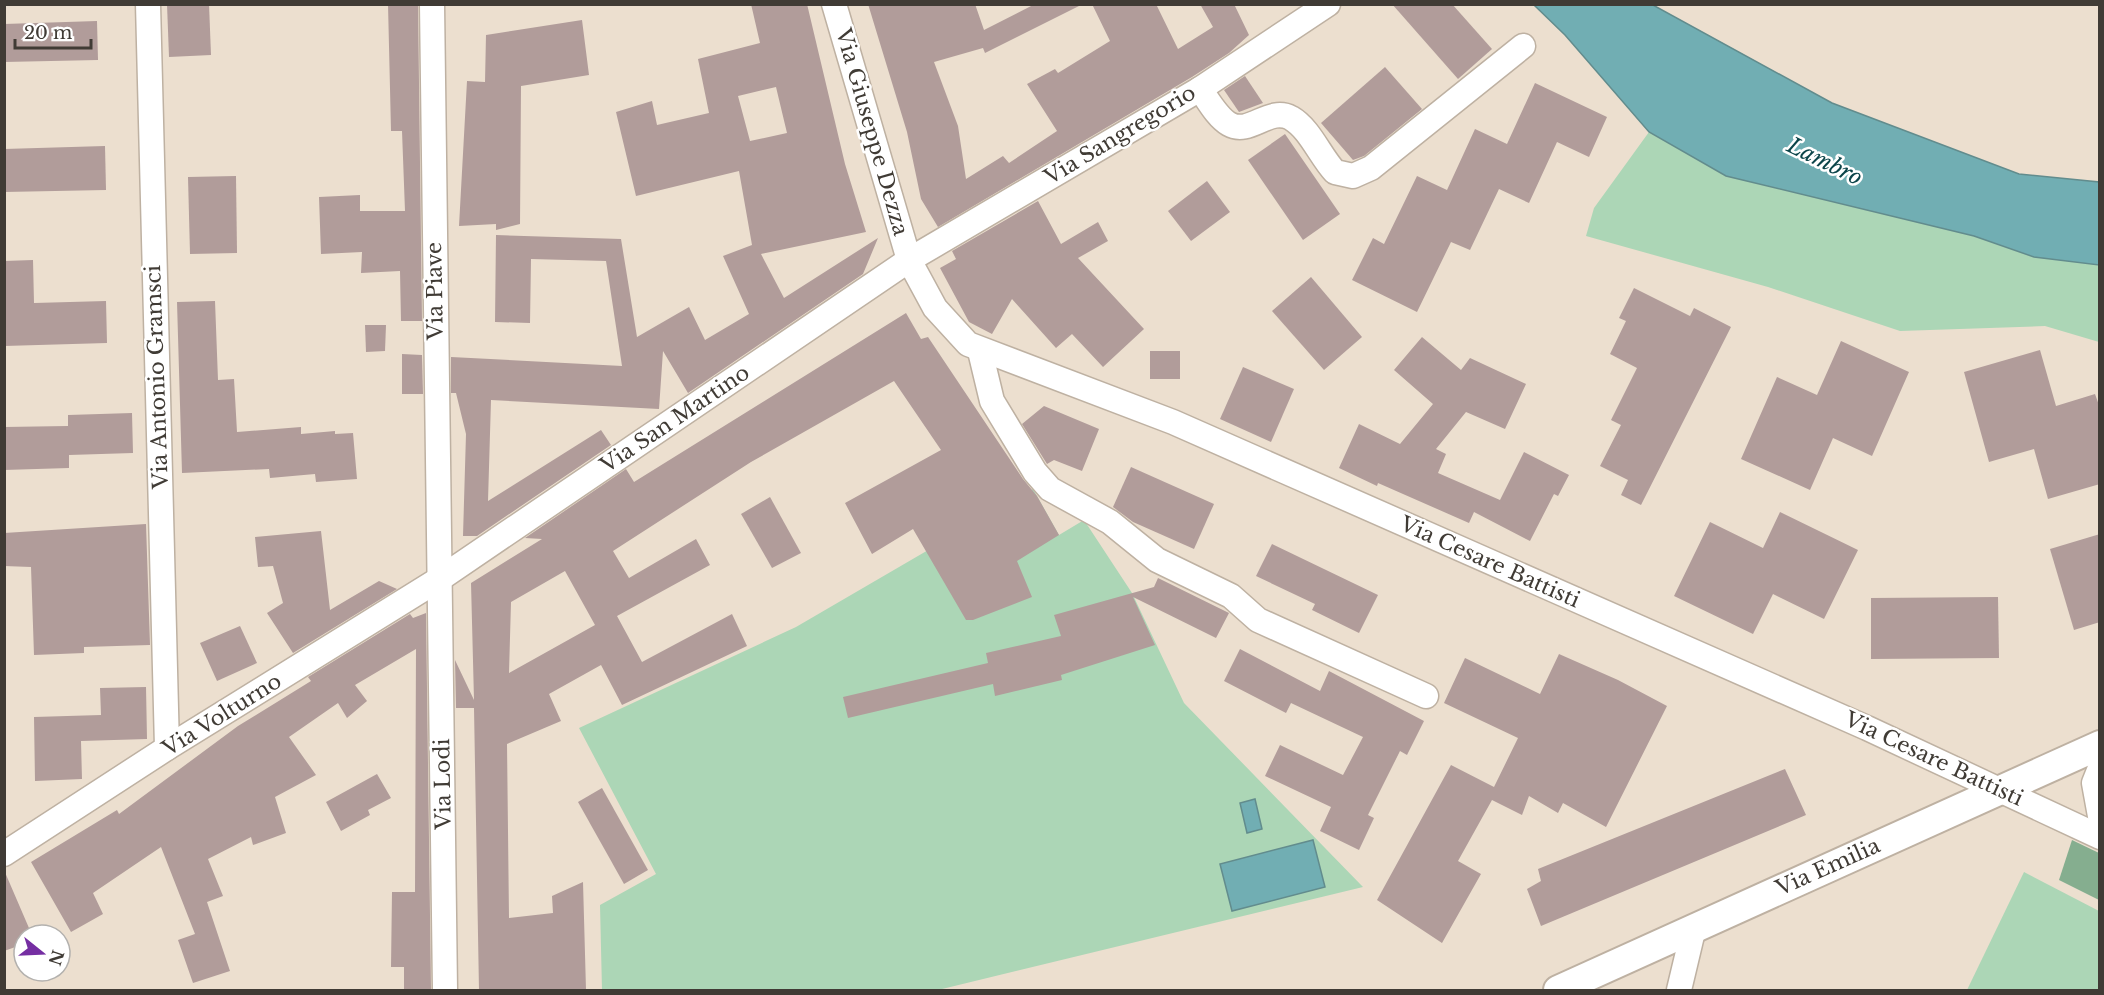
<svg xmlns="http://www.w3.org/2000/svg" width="2104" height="995" viewBox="0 0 2104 995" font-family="'Libre Baskerville',serif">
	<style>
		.green { fill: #acd6b6 }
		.forest { fill: #85ae8f }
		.water { fill: #71aeb3; stroke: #628c8d; stroke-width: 1.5 }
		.building { fill: #b19c9a; fill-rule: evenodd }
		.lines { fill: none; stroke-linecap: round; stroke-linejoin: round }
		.minor-casing { stroke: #beb1a2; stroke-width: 27 }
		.tertiary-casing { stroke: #beb1a2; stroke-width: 32 }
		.minor { stroke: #fff; stroke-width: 24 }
		.tertiary { stroke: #fff; stroke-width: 28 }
		.labels { text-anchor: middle; stroke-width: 5; stroke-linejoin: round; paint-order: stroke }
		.street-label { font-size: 21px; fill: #403b35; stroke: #fff }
		.water-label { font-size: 22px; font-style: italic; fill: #0c454a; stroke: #fff }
	</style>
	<rect width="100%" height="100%" fill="#ecdfcf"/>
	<g class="green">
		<polygon points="1649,132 1726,176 1974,236 2034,257 2099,265 2099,342 2045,326 1900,331 1768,287 1586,236 1594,208"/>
		<polygon points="1033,489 1059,535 1084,520 1132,593 1184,703 1363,887 938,990 602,990 600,905 656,874 579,728 796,627"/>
		<polygon points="2024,872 2099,911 2099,990 1967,990"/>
	</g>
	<polygon class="forest" points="2072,840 2099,853 2099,900 2059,880"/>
	<g class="water">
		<polygon points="1534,5 1653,5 1832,103 2019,174 2099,182 2099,265 2034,257 1974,236 1726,176 1649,132 1565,35"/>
		<polygon points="1255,799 1262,829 1247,833 1240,803"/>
		<polygon points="1313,840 1325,887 1232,911 1220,864"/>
	</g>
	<g class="building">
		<polygon points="167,4 209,4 211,55 169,57"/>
		<polygon points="388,4 418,4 422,321 401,321 400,271 361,273 362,252 321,254 319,197 360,195 360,211 405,211 402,131 391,131"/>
		<path d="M751 4H807L845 164 866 232 761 254 784 298 878 238 863 274 688 393 663 351 659 409 491 400 488 501 601 430 611 445 477 536H463L466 434 456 393H451V357L622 366 606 261 531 259 530 323 495 322 496 235 621 239 637 337 689 307 705 340 749 314 723 256 752 245 739 171 636 196 616 112 652 101 657 125 709 113 698 59 760 43ZM776 87 787 133 750 141 738 96Z"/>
		<polygon points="868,4 975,4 984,30 1035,4 1083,4 985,53 983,48 934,62 958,126 966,179 1003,156 1009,163 1057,131 1027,84 1055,69 1058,73 1110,41 1092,4 1156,4 1178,49 1213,27 1200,4 1234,4 1249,35 1229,53 1192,77 938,227 921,199 907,132"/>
		<polygon points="1392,4 1452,4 1492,49 1458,79"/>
		<polygon points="582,20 589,75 521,86 520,224 496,230 496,224 459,226 467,81 485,82 486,35"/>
		<polygon points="97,21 98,60 4,62 4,24"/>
		<polygon points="1385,67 1422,109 1364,156 1353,160 1321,123"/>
		<polygon points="1245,76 1263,103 1239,112 1224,90"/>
		<polygon points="1535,83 1607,117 1589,157 1557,142 1529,203 1499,189 1470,250 1451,242 1417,312 1352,280 1373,238 1384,244 1417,176 1447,190 1475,129 1507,144"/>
		<polygon points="1285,134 1340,214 1303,240 1248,160"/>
		<polygon points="105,146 106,190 4,192 4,149"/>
		<polygon points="236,176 237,253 190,254 188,177"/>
		<polygon points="1207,181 1230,212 1191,241 1168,211"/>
		<polygon points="1038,201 1061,244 1098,222 1108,241 1078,258 1144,329 1103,367 1072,334 1056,348 1012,299 992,334 969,322 940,268 956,259 952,251"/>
		<polygon points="33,260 34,303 106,301 107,343 4,346 4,261"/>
		<polygon points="1311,277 1362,337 1324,370 1272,311"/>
		<polygon points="1634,288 1690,316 1694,308 1731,327 1641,505 1621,495 1628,480 1600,466 1621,425 1611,420 1637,368 1610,354 1626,321 1619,318"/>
		<polygon points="215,301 218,380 234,379 237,432 301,427 301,434 335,431 335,434 353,433 357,479 316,482 315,474 270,478 269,469 182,473 177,302"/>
		<path d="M906 313 921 339 928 337 1023 479 1037 496 1059 535 1017 561 1032 597 973 620H966L913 529 872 554 845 503 941 450 894 381 751 462 613 551 629 578 696 539 710 565 617 616 642 662 732 614 747 646 622 705 601 665 549 694 561 721 507 744 509 918 553 913 552 896 583 882 586 990H479L474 708H456L455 660 474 700 471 583 542 539 525 538 626 469 634 482ZM565 571 595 625 509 673 511 602Z"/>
		<polygon points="365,325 386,325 385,351 366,352"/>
		<polygon points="1422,337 1461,370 1470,358 1526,384 1505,429 1466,412 1436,449 1446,454 1438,473 1500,500 1524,452 1569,475 1558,496 1554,494 1530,541 1474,512 1469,523 1378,483 1377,486 1339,468 1359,424 1400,444 1433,404 1394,370"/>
		<polygon points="1841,341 1909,372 1872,456 1833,438 1810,490 1741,459 1777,377 1817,395"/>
		<polygon points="2040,350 2056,406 2095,394 2100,408 2100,484 2048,499 2034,449 1989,462 1964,372"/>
		<rect x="1150" y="351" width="30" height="28"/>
		<polygon points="402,354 422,355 423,394 402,394"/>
		<polygon points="1243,367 1294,389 1271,442 1220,419"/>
		<polygon points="1044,406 1099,429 1082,471 1054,460 1047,464 1022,424"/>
		<polygon points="132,413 133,453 69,455 69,468 4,470 4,427 68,426 68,415"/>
		<polygon points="1131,467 1214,504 1194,549 1133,522 1113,507"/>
		<polygon points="770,497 801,553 772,568 741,514"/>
		<polygon points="1780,512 1858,550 1824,619 1773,594 1753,634 1674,596 1710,522 1763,548"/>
		<polygon points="146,524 150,645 84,647 84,653 34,655 31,567 4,566 4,533"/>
		<polygon points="321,531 330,610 379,581 397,589 293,653 267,613 283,603 273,566 258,567 255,537"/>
		<polygon points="2100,534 2100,622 2074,630 2050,549"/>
		<polygon points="1272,544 1378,595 1359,633 1312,610 1315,604 1256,576"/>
		<polygon points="1158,578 1229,613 1216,638 1133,597 1155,645 1061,675 1062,680 995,696 993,684 848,718 843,697 988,663 986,653 1061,636 1054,615 1154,587"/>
		<polygon points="1998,597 1999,658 1871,659 1871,598"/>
		<polygon points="426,613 431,990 404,990 404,967 391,967 392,892 415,892 416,649 355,685 367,701 347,718 338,703 289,737 316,775 275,797 286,833 253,845 251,837 208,859 223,896 207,902 230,971 193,983 178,940 195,934 161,847 93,893 103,914 71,932 31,862 117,810 119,814 238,726 311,681 308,677 410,614 413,618"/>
		<polygon points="240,626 257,663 217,681 200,643"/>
		<polygon points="1240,649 1320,691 1329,671 1424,721 1407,755 1400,751 1368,815 1374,818 1359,850 1320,831 1331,807 1265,776 1280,745 1343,775 1363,737 1291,703 1286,713 1224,681"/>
		<polygon points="1559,654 1618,680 1667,706 1606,827 1563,803 1558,813 1529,796 1522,815 1492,800 1458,861 1481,874 1442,943 1377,900 1451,765 1494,787 1518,738 1444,703 1465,658 1540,694"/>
		<polygon points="146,687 147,739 81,741 82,779 35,781 34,717 101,715 100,688"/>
		<polygon points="1785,769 1806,815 1541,926 1527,889 1541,881 1538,869"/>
		<polygon points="377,774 391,798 368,810 370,815 341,831 326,802"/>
		<polygon points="602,788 648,870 624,884 578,802"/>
		<polygon points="4,870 32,935 24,935 24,944 4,951"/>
	</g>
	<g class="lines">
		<g class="minor-casing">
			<g id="minor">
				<polyline points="148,4 167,748"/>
				<polyline points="432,4 445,990"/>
				<polyline points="834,4 909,260 935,308 968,344 1173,422 1867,728 2100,837"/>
				<path d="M1200 89C1208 100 1217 117 1229 124 1250 136 1269 106 1291 118 1310 129 1320 156 1335 172L1353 176 1371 168 1523 46"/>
				<polyline points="980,351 992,401 1035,472 1050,489 1110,522 1157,560 1231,596 1258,620 1426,696"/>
				<polyline points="2100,768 2094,783 2100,816"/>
				<polyline points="4,854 167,748 441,578 909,260 1200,89 1328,4"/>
				<polyline points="1679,990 1694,927"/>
			</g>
		</g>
		<g class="tertiary-casing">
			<polyline id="tertiary" points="1558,990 2100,745"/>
		</g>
		<use href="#minor" class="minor"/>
		<use href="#tertiary" class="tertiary"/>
	</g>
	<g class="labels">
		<g class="street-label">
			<text transform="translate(872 132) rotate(74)" y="7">Via Giuseppe Dezza</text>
			<text transform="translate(1120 135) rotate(-31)" y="7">Via Sangregorio</text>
			<text transform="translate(435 291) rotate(-91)" y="7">Via Piave</text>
			<text transform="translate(157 377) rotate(-92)" y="7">Via Antonio Gramsci</text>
			<text transform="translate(675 419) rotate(-34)" y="7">Via San Martino</text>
			<text transform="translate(1490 562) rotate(24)" y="7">Via Cesare Battisti</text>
			<text transform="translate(222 715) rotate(-32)" y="7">Via Volturno</text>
			<text transform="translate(1934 759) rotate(25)" y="7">Via Cesare Battisti</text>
			<text transform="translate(443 784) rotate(-91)" y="7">Via Lodi</text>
			<text transform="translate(1828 867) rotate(-24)" y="7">Via Emilia</text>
		</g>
		<g class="water-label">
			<text transform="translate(1825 161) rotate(26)" y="8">Lambro</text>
		</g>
	</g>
	<rect width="2104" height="995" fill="none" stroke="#403b35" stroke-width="12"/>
	<g transform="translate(42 953) rotate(108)"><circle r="28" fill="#ffffff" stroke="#b3b1ae" stroke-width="1.5"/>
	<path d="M0-4.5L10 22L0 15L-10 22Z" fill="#752ea2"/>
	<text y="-9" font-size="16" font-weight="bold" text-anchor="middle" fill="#403b35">N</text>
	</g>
	<path d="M15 39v9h76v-9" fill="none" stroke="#403b35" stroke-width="3"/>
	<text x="24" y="39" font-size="18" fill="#403b35" stroke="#ffffff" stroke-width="4.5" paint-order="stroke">20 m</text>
</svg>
